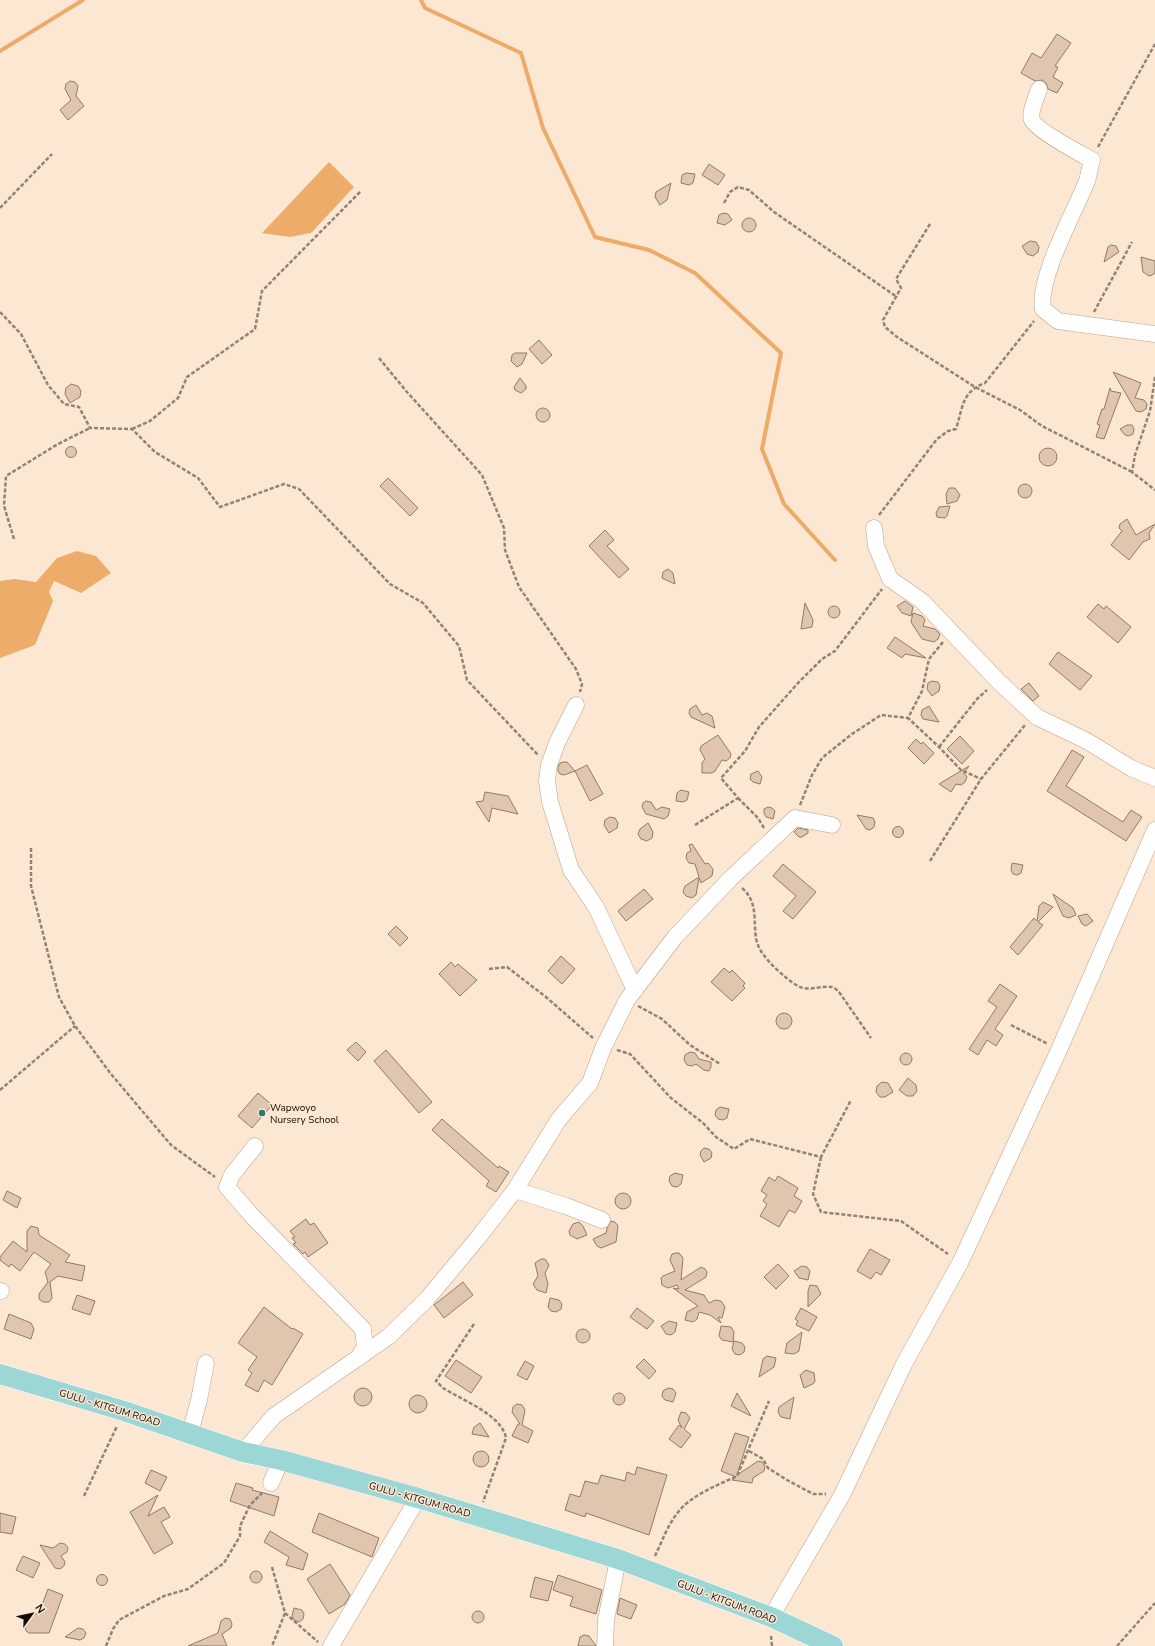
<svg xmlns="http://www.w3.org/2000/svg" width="1155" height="1646" viewBox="0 0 1155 1646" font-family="'Nunito Sans',sans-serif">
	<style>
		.forest { fill: #edac69 }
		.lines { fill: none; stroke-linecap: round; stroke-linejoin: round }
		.stream { stroke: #ecab68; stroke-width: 4 }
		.building { fill: #e0c6ae; stroke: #927b64 }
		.minor-casing { stroke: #bba38b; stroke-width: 17 }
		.major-casing { stroke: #fff; stroke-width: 21 }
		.path { stroke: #938375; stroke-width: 2.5; stroke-dasharray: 4 2; stroke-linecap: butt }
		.minor { stroke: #fff; stroke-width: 16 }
		.major { stroke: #9cd6d5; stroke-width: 20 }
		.poi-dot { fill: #2e7877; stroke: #fce7d3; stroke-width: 1.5 }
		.labels { text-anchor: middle; stroke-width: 3; stroke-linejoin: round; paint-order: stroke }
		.poi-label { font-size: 10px; fill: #140b04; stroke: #fce7d3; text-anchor: start }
		.street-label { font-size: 10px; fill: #140b04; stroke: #fce7d3 }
	</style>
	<rect width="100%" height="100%" fill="#fce7d3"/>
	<g class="forest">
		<polygon points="329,162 354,187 311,233 290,237 262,233"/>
		<polygon points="77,551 96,556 111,573 81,593 54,581 49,592 53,601 35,645 0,658 0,581 15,579 36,582 57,558"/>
	</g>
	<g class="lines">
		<g class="stream">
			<polyline points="421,0 425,8 521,53 543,128 595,237 649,250 695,273 781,353 762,449 784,504 835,560"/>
			<polyline points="0,51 83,0"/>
		</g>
	</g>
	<g class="building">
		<polygon points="1057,34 1071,43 1055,66 1058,67 1053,77 1063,83 1057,93 1048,89 1046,83 1042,80 1035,81 1021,73 1032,53 1041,58"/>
		<polygon points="70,81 75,82 78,86 76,96 84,106 68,120 60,110 71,100 65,89 66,84"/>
		<polygon points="709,164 725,175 718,185 702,175"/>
		<polygon points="686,173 695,174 693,183 689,185 681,183 682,175"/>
		<polygon points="671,183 667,200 660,205 655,197 656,192"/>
		<polygon points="723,213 728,214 732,220 725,225 717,223 719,215"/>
		<circle cx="749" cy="225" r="7"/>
		<polygon points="1030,241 1036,242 1039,247 1038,252 1033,256 1027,254 1022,246"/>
		<polygon points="1111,245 1116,246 1119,252 1104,262 1108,247"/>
		<polygon points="1141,257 1155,261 1155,273 1152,275 1149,276 1143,272"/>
		<polygon points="539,340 552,355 542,364 529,349"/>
		<polygon points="515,353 527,353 522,364 517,367 511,361 512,355"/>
		<polygon points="1113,372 1141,383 1135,398 1144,400 1147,404 1146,409 1141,412 1136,411"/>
		<polygon points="520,378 526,386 526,389 521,393 515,390 514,387"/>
		<polygon points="71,384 78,386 81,391 80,397 70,403 65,394 66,388"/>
		<polygon points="1110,388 1111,391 1121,393 1104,439 1096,437 1100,425 1097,424 1102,409 1104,409"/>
		<circle cx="543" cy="415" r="7"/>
		<polygon points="1127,425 1132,425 1134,429 1133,434 1129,436 1125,435 1120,429"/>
		<circle cx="71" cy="452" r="5.5"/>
		<circle cx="1048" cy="457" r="9"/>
		<polygon points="388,478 418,508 410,516 380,486"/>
		<circle cx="1025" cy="491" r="7"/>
		<polygon points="949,488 955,488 960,495 957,501 947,504 946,494"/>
		<polygon points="950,506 947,516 945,518 937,517 936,513 939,507"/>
		<polygon points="1127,519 1136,535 1155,524 1149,533 1150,539 1143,542 1129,560 1111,545 1122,531 1119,528 1120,524"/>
		<polygon points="605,530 614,540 607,546 629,569 619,578 589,546"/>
		<polygon points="668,569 673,573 675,584 662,578 663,572"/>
		<polygon points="905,601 913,607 911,616 902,613 897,606"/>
		<polygon points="805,603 813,620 812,627 801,629"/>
		<polygon points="1098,604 1104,609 1106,606 1131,627 1118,643 1087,617"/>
		<circle cx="834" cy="612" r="6"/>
		<polygon points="913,613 922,616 925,620 923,626 935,629 940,634 938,639 934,642 922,639 911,622"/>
		<polygon points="895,637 926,658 905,654 902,658 887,648"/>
		<polygon points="1058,652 1092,676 1080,690 1049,664"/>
		<polygon points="932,681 938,682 940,686 939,691 932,696 927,689 928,683"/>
		<polygon points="1029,683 1039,696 1033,701 1021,689"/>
		<polygon points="696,705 702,715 707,713 712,716 715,728 691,717 689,713 690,709"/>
		<polygon points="929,706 939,722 923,719 921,715 922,710"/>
		<polygon points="718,735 731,754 730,758 726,761 722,760 715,771 712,773 702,773 702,763 705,759 700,750 701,746"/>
		<polygon points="960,736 974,751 962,764 947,749"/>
		<polygon points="916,739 921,744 923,742 934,753 924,764 908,748"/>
		<polygon points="1072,750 1084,757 1066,786 1123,822 1131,810 1142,817 1126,841 1047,791"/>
		<polygon points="564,762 567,762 575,771 564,775 560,774 558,771 558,767 560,763"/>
		<polygon points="587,765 603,794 590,801 575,771"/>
		<polygon points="969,766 964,773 967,777 965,782 961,785 956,784 951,792 939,784"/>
		<polygon points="758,771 762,777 760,784 753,782 750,779 751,774"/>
		<polygon points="681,790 689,792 687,800 683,802 676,801 677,793"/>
		<polygon points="485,792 508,796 518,814 492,808 489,822 476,802 483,801"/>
		<polygon points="646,801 651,802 656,810 662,807 670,809 668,816 664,819 646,814 642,807 643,803"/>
		<polygon points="768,807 772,808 775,811 773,819 766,817 764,813 764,809"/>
		<polygon points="857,815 873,818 875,822 874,827 870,830 866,829"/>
		<polygon points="610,817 615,818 618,823 617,828 609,833 604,825 605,820"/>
		<polygon points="648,823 653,832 652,838 647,841 641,839 638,834 640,829"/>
		<circle cx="898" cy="832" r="5.5"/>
		<polygon points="798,828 808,830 808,833 802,837 799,837 794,832"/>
		<polygon points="692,844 705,864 708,863 713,869 712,876 701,883 699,878 696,895 692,898 686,896 683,892 685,886 699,877 695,864 689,863 686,858 687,853 691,851 689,845"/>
		<polygon points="1012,863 1023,865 1021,873 1017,875 1013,874 1011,870"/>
		<polygon points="783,864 816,892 793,919 783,911 796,896 773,876"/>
		<polygon points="644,889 653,899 626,921 618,911"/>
		<polygon points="1053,894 1073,908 1076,915 1069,918 1063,916"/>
		<polygon points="1043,902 1053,907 1038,922 1043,925 1018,955 1010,947 1034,918 1037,921 1039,906"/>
		<polygon points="1087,914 1093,921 1086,926 1082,924 1078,916"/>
		<polygon points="396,926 408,938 400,946 388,934"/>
		<polygon points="561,956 575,969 562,984 548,971"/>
		<polygon points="451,962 455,967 458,964 477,980 460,996 439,974"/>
		<polygon points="724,968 730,973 732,970 745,983 743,986 745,988 732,1001 711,982"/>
		<polygon points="1000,984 1017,996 995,1029 1003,1035 996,1046 987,1040 978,1055 969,1049 997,1007 988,1001"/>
		<circle cx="784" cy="1021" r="8"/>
		<polygon points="356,1042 366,1052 358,1061 347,1050"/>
		<polygon points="386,1050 432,1102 419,1113 374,1061"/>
		<polygon points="690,1052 695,1053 699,1059 711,1062 711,1067 709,1071 704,1070 696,1064 692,1066 687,1065 684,1060 685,1055"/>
		<circle cx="906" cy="1059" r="6"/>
		<polygon points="908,1078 916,1085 917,1091 913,1096 907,1096 899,1090"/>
		<polygon points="882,1082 888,1083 893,1092 885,1097 880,1097 876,1092 877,1086"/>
		<polygon points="258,1093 272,1105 252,1128 238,1116"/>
		<polygon points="720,1107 729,1109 727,1118 723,1120 718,1119 715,1115 716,1110"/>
		<polygon points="442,1119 498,1168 499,1166 509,1172 496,1192 486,1186 489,1181 432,1130"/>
		<polygon points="704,1148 709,1149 712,1153 711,1158 704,1162 700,1155 701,1151"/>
		<polygon points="675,1173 683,1175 681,1184 677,1187 672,1186 669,1181 670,1176"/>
		<polygon points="778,1176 798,1188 794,1196 802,1201 795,1213 789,1210 779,1227 760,1216 767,1204 763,1201 767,1195 761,1191 769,1177 775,1181"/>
		<polygon points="7,1191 21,1198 17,1208 3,1200"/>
		<circle cx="623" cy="1201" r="8"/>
		<polygon points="306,1219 310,1225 314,1223 328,1243 308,1257 305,1252 303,1254 293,1244 296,1243 292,1238 295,1237 290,1231"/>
		<polygon points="611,1221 615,1222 618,1226 616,1242 601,1248 597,1246 593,1239 606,1233 607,1228"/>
		<polygon points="579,1222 583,1226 587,1235 577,1239 570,1235 569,1231 573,1224"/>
		<polygon points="31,1226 38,1228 39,1235 70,1255 65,1262 85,1266 82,1281 58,1276 50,1282 52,1298 49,1302 43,1302 39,1299 39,1294 48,1282 45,1272 51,1264 34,1252 20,1271 11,1264 9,1267 0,1260 0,1257 13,1241 27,1252 27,1231"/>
		<polygon points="870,1249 890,1260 881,1275 876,1272 871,1279 857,1271"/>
		<polygon points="676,1253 679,1253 683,1258 681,1280 701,1267 705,1269 707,1272 706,1277 685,1290 704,1295 709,1303 715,1300 721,1301 725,1307 722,1318 718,1317 721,1323 710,1315 699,1312 697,1319 693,1322 685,1320 687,1312 698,1306 673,1288 679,1289 677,1285 668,1288 662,1285 661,1278 663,1276 675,1271 670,1260 672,1254"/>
		<polygon points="541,1259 545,1259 549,1265 545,1273 548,1284 546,1293 537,1290 533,1284 538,1276 535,1263"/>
		<polygon points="778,1264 789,1276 776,1289 764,1277"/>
		<polygon points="802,1266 807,1267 810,1271 808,1280 799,1278 794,1271"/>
		<polygon points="463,1282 473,1295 444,1318 434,1305"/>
		<polygon points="810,1285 817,1286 821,1294 808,1307 808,1291"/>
		<polygon points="77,1295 95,1301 90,1315 72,1309"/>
		<polygon points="550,1298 559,1300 562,1304 561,1309 556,1312 551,1311 548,1307"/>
		<polygon points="264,1307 292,1329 293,1328 303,1334 272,1385 264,1380 258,1392 245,1385 252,1373 248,1370 257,1357 238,1343"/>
		<polygon points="637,1308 654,1321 647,1329 630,1317"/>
		<polygon points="801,1308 817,1317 809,1331 796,1325 798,1321 795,1319"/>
		<polygon points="9,1314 31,1323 34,1329 31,1339 4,1329"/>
		<polygon points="669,1321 677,1323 675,1332 671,1335 666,1334 661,1326"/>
		<polygon points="721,1326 731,1327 734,1332 733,1342 722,1340 719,1336"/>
		<circle cx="583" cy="1336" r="7"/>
		<polygon points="802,1332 799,1351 794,1354 785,1353 787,1343"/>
		<polygon points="734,1341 742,1343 745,1347 744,1352 740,1355 735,1354 732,1349"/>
		<polygon points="767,1356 776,1358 774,1367 759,1377 763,1359"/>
		<polygon points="644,1359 656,1371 649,1379 636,1367"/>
		<polygon points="456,1360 482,1377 471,1393 445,1376"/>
		<polygon points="525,1361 534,1366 527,1380 517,1375"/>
		<polygon points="806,1370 814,1373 815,1381 813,1384 804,1388 800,1375"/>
		<circle cx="363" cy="1397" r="9"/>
		<polygon points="668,1388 673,1389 676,1393 673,1402 665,1400 662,1396 663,1391"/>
		<circle cx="619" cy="1399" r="6"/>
		<polygon points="737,1393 751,1416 731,1406"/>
		<circle cx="418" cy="1404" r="9"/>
		<polygon points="794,1397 790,1419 781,1417 778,1412 779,1407"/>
		<polygon points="517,1404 522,1405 525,1410 522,1425 533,1431 528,1443 512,1436 518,1424 520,1424 512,1412 513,1407"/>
		<polygon points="681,1412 686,1413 690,1418 684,1429 691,1435 681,1448 669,1439 679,1425 682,1428 678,1420"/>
		<polygon points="480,1423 489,1437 472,1434 474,1427"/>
		<polygon points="735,1433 749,1437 737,1475 758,1461 762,1462 765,1466 764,1471 753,1478 752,1483 732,1480 736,1477 721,1471"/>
		<circle cx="481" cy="1459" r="8"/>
		<polygon points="637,1467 667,1475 649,1535 586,1513 585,1517 565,1510 570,1494 580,1497 585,1481 598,1484 601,1475 625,1481 627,1472 635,1475"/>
		<polygon points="151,1470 167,1477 160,1491 145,1483"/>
		<polygon points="236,1483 253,1488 252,1490 279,1497 274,1516 230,1501"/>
		<polygon points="158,1495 148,1516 164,1507 170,1517 161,1522 173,1543 154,1554 130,1512"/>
		<polygon points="0,1513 16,1517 12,1534 0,1532"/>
		<polygon points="319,1513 379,1538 372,1557 312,1532"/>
		<polygon points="270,1531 308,1554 303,1570 286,1565 289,1557 264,1542"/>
		<polygon points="60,1543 65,1544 68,1548 67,1552 61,1556 65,1562 64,1566 60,1569 55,1568 40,1545 53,1548"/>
		<polygon points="23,1556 40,1563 33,1578 16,1570"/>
		<polygon points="330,1564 350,1595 345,1604 329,1614 307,1579"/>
		<circle cx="256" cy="1577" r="6"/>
		<circle cx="102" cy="1580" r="5.5"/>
		<polygon points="558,1575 602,1590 596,1614 570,1606 573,1597 553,1590"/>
		<polygon points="535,1577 553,1582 548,1601 530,1597"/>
		<polygon points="48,1589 63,1595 49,1633 29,1633 26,1631 24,1622 30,1615 39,1613"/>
		<polygon points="620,1598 637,1605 631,1619 617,1614"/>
		<polygon points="294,1608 302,1610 304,1614 303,1619 299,1622 294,1620 292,1616"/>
		<circle cx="478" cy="1617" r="6"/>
		<polygon points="225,1618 230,1619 232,1624 231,1628 222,1634 227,1646 188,1646 218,1633 221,1621"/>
		<polygon points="78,1628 83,1629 86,1633 84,1638 80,1640 65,1637"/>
		<polygon points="584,1635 589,1636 596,1646 578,1646 580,1637"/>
	</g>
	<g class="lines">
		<g class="minor-casing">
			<g id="minor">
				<path d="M1039 89C1037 97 1029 112 1032 120 1036 130 1081 154 1092 160 1090 167 1089 174 1087 181 1075 211 1037 279 1043 309L1058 321 1155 334"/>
				<polyline points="874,528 876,546 890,579 922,601 999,682 1037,717 1087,741 1131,768 1155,778"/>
				<polyline points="576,705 557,743 549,765 547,781 550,802 571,870 596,907 635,990"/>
				<polyline points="255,1146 232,1175 227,1187 253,1217 363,1329 365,1347 358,1358"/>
				<polyline points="515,1190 566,1206 602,1220"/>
				<polyline points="0,1291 1,1291"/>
				<polyline points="190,1433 199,1400 206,1363"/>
				<polyline points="243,1452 274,1416 388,1337 427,1299 477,1239 515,1190 559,1119 590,1083 603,1048 627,1000 675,937 731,878 795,818 832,825"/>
				<polyline points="271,1483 281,1460"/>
				<polyline points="771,1617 842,1495 904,1364 960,1263 1059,1050 1155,830"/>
				<polyline points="331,1646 418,1498"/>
				<polyline points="605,1646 606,1620 618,1559"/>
			</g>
		</g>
		<g class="major-casing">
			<polyline id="major" points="0,1374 124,1411 243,1452 281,1460 418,1498 618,1559 771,1617 833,1646"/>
		</g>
		<g class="path">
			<polyline points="1098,147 1155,44"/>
			<polyline points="724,203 730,192 738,187 749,190 774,212 897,297"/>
			<polyline points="0,208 52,154"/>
			<polyline points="930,224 896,279 901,288 883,320 885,327 897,337 975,387 1020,410 1042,426 1132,472"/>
			<polyline points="0,312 21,334 48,385 64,404 79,407 90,428 132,429 155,452 198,478 220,507 284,484 299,489 390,584 423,603 459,646 467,680 538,755"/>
			<polyline points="1094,312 1132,242"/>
			<polyline points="379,358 407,392 482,475 504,528 505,550 519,587 576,669 582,684 580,692"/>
			<polyline points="1155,377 1150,411 1135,455 1132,472 1155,490"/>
			<polyline points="132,429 150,421 178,398 187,377 255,329 262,291 361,191"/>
			<path d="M879 515 937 439 948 431 956 429C963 408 961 392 985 383L1034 321"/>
			<polyline points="14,539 4,506 6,476 58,444 90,428"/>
			<polyline points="943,642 929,659 922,691 908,718 939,747 961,770 981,779"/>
			<polyline points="939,747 977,699 987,690"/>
			<polyline points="738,798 758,818 764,828"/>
			<polyline points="800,805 812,775 822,758 852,734 881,715 908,718"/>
			<polyline points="695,825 738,798 721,778 745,751 759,727 798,683 822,659 835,651 882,589"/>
			<polyline points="31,848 31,886 59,997 75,1026 111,1074 171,1145 215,1177"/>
			<polyline points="930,861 981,779 1025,725"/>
			<path d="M742 888C761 904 751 928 758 945 763 959 786 979 798 986 809 992 821 985 832 987 834 987 837 990 839 992L871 1038"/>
			<polyline points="489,969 507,967 546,997 593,1038"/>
			<polyline points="638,1006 662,1019 690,1045 720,1064"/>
			<polyline points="1011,1025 1048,1044"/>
			<polyline points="617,1050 630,1054 671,1098 703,1123 716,1137 734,1149 750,1139 821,1157 851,1100"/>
			<polyline points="0,1090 75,1026"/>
			<polyline points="821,1157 813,1194 821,1212 901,1221 948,1254"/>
			<path d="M474 1324 436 1381 443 1388C462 1400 502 1415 506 1438L483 1502"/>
			<polyline points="749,1451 763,1459 768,1468 787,1480 813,1494 826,1494"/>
			<polyline points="84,1496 117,1426"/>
			<path d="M655 1556C663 1539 671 1516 687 1503 702 1491 720 1484 737 1476L769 1401"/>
			<polyline points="272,1567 285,1613 272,1646"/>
			<polyline points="285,1613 318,1642"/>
			<polyline points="771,1636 772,1646"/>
			<polyline points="106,1646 113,1629 119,1620 164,1596 188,1589 224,1563 240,1536 240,1526 250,1505 262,1493"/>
			<polyline points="1117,1646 1155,1603"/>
		</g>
		<use href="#minor" class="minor"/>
		<use href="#major" class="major"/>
	</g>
	<circle class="poi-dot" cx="262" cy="1113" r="4"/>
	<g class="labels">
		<g class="poi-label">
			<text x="270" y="1111">Wapwoyo<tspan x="270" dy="12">Nursery School</tspan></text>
		</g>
		<g class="street-label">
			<text transform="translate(110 1407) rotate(17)" y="4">GULU - KITGUM ROAD</text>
			<text transform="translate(420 1499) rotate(16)" y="4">GULU - KITGUM ROAD</text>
			<text transform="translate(727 1601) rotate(21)" y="4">GULU - KITGUM ROAD</text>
		</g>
	</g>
	<g transform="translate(32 1614) rotate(57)" stroke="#fce7d3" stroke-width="3" paint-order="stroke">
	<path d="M0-3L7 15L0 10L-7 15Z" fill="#140b04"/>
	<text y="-6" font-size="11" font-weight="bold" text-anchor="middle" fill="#140b04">N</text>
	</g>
</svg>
